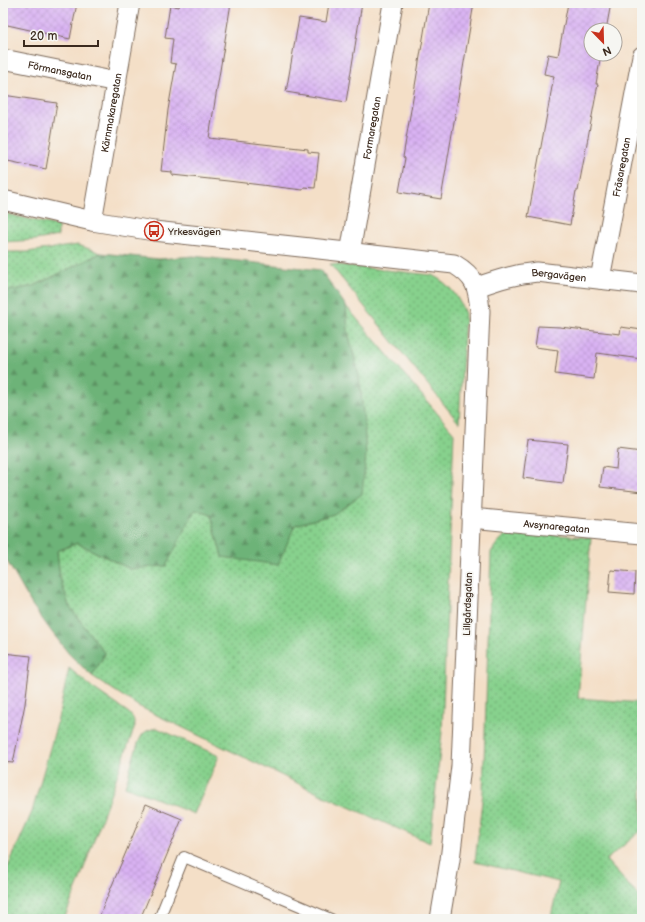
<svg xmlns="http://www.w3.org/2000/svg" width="645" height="922" viewBox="0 0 645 922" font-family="'Balsamiq Sans',sans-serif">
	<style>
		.green { fill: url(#green-dots); stroke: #617e56 }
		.forest { fill: url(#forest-firs); stroke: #546e4b }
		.building { fill: url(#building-cross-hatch) }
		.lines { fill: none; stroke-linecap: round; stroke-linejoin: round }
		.service-casing { stroke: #7c6959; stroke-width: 12 }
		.minor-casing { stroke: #7c6959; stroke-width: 21 }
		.service { stroke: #fff; stroke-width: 10 }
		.minor { stroke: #fff; stroke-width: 19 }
		.labels { text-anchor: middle; stroke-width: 3.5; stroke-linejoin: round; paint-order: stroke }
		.street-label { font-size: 10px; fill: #3b2a1e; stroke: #f6f6f2 }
		.poi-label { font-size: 10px; fill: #3b2a1e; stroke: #f6f6f2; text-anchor: start }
	</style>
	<defs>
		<pattern id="green-dots" width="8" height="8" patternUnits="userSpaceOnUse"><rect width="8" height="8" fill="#87d18d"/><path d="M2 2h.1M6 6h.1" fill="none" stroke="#70aa73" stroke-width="1.8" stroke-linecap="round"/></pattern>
		<pattern id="forest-firs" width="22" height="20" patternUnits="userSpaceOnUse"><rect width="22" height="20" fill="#6db378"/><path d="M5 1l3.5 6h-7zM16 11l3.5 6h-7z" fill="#5b9262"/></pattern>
		<pattern id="building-cross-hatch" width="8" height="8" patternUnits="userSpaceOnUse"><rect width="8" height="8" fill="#d9b2f3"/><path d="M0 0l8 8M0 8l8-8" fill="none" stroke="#bb99d0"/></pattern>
	</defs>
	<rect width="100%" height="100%" fill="#f6f6f2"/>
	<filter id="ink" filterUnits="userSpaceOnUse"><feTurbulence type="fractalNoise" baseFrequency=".025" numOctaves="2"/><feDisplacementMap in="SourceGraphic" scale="8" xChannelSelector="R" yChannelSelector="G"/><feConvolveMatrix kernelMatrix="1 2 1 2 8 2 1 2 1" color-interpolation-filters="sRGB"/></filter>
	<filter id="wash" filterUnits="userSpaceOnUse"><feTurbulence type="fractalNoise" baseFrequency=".012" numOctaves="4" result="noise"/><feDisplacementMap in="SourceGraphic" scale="16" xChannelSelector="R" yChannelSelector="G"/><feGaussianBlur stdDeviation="0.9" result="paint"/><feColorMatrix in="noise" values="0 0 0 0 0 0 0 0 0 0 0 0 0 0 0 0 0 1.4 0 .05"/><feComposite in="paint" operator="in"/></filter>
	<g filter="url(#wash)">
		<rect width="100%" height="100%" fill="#f4dfc7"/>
		<g class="green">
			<polygon points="3,213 58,226 58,236 36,240 3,242"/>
			<polygon points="78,245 101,253 34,286 3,292 3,252 27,252"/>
			<path d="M330 264 432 275C450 284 458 296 465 314L459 423Z"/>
			<polygon points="346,306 454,433 442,732 430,843 324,796 138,706 92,676 105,654 69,606 60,578 57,551 77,543 130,569 195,510 211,514 222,557 295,525 334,514 366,455 359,376 348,332"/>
			<path d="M517 531 591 538 578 698 642 703V830L606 860 642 900V919H562L551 916 559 882 475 862 483 792 491 552C499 540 503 535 517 531Z"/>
			<polygon points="69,668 93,688 129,713 133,718 135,726 79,882 64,919 3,919 3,878 32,812 57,723"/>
			<path d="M157 728 219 756 194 814 125 786C129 775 136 742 143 734 147 730 152 729 157 728Z"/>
		</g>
		<polygon class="forest" points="101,253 159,259 193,256 321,270 346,306 348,332 359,376 364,422 366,455 362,494 334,514 295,525 278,565 222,557 211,515 195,510 166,566 130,569 77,543 57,551 60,578 69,606 105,654 92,676 69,654 51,631 32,605 3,554 3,292 34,286"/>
		<g id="blocks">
			<g class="building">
				<polygon points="3,3 77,3 70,39 3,24"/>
				<polygon points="180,3 231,3 209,138 308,149 308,152 319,153 315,188 304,187 303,190 228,181 172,175 172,172 161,171 168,110 176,64 170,63 173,39 165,38 170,5 179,7"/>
				<polygon points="329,3 362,3 346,102 286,92 299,18 326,22"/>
				<polygon points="429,3 474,3 441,199 399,192 405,158 403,157"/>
				<polygon points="568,3 611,3 606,30 591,30 591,54 601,54 596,84 598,84 578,191 576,191 570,225 528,217 554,76 544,74 548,54 558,56"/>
				<polygon points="3,95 57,103 46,169 3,160"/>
				<polygon points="538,326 560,327 620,334 621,327 642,330 642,359 597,353 594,379 555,374 558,350 535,347"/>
				<polygon points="528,440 568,444 563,483 523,478"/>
				<polygon points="618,449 642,452 642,492 600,487 603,467 616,469"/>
				<polygon points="611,570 635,572 634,594 609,592"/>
				<polygon points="3,653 31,656 25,704 13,763 3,762"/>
				<polygon points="146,804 182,819 140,919 98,919"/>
			</g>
		</g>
	</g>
	<g filter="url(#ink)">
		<use href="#blocks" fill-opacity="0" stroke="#7c6959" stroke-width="1"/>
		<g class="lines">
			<g class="service-casing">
				<polyline id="service" points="159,919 184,857 331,919"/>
			</g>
			<g class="minor-casing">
				<g id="minor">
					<path id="s1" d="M3 59 117 82"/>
					<path d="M3 200 92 221 154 231 310 248 454 264C476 277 478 287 480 311L461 766 450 860 440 919"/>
					<path id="s2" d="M92 221 130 3"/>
					<path id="s3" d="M350 253 393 3"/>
					<path id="s4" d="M600 279 642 56"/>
					<path id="s5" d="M477 287C497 280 515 274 537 272L642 284"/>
					<path id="s6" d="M471 518 642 534"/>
				</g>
			</g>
			<use href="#service" class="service"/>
			<use href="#minor" class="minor"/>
		</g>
	</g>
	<defs>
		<g id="bus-ring" transform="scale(1)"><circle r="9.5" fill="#f6f6f2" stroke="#c8321e" stroke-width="1.5"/><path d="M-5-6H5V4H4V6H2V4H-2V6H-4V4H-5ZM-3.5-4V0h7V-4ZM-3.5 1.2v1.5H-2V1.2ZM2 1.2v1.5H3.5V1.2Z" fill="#c8321e"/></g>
	</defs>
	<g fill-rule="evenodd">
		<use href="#bus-ring" x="154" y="231"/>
	</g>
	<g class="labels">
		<g class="street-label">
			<text dy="4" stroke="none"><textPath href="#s1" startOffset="58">Förmansgatan</textPath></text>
			<text dy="4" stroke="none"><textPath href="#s2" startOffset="110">Kärnmakaregatan</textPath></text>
			<text dy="4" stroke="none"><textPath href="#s3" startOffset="127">Formaregatan</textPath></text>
			<text dy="4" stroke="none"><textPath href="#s4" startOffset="114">Fräsaregatan</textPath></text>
			<text dy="4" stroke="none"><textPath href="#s5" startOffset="84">Bergavägen</textPath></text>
			<text dy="4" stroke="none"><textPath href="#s6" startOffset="86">Avsynaregatan</textPath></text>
			<text transform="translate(467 604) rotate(-88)" y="4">Lillgårdsgatan</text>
		</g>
		<g class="poi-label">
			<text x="168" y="235">Yrkesvägen</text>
		</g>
	</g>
	<rect width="645" height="922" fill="none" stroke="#f6f6f2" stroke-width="16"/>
	<g transform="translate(603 42) rotate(157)"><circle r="19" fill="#f6f6f2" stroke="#aba49d"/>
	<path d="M0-3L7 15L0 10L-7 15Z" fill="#c8321e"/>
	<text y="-6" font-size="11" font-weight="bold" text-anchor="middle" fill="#3b2a1e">N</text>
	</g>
	<path d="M24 40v6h74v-6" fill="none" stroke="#3b2a1e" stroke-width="2"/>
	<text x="30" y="40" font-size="12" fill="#3b2a1e" stroke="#f6f6f2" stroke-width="3" paint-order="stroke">20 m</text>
</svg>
